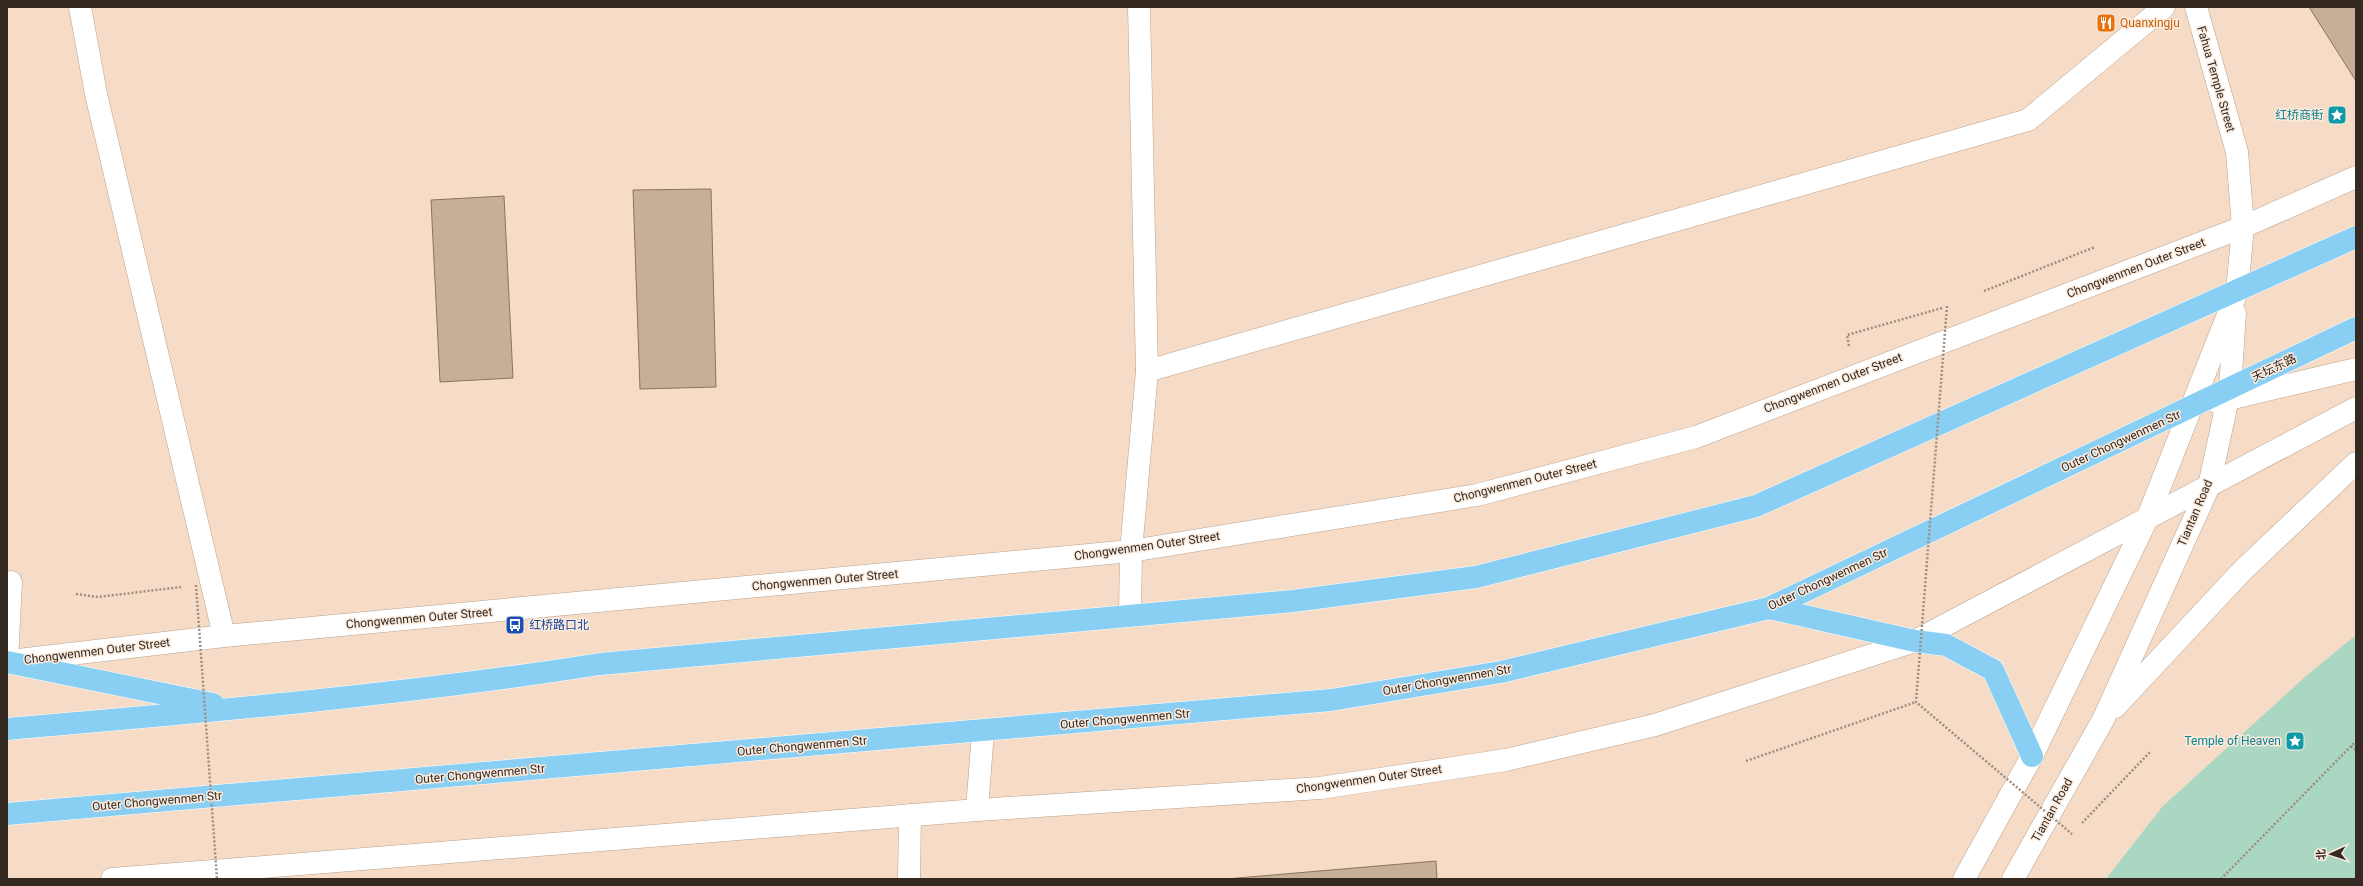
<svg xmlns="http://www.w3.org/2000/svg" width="2363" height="886" viewBox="0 0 2363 886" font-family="Roboto,'Noto Sans SC',sans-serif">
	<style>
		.green { fill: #aad7c2 }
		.building { fill: #c7ae99; stroke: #8a735f }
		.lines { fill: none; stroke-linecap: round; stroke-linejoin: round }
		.minor-casing { stroke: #bba28d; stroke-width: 23 }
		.major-casing { stroke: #fff; stroke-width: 23 }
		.path { stroke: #a08d7d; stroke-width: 2.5; stroke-dasharray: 2 2; stroke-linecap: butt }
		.minor { stroke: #fff; stroke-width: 22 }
		.major { stroke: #89cff4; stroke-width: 22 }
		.path-bridge { stroke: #a08d7d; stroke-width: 2.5; stroke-dasharray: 2 2; stroke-linecap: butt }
		.labels { text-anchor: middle; stroke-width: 3; stroke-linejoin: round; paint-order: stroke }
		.food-label { font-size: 12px; fill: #c56008; stroke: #fbebde; text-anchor: start }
		.street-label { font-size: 12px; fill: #342a22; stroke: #fbebde }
		.culture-label { font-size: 12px; fill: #0d838f; stroke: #fbebde; text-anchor: end }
		.transit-label { font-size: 12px; fill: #164399; stroke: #fbebde; text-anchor: start }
	</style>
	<rect width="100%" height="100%" fill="#f6dcc6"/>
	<polygon class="green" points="2356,635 2356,879 2106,879 2162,807 2306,676"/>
	<g class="building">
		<polygon points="2309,7 2356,7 2356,81"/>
		<polygon points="711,189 716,387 640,389 633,190"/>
		<polygon points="504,196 513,378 440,382 431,200"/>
		<polygon points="1436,861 1437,879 1226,879"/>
	</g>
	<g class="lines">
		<g class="minor-casing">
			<g id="minor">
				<polyline points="80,7 96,94 224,636"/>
				<polyline points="1139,7 1147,371"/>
				<polyline points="2216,402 2356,369"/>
				<polyline points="1130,615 1131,551 1147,371 2028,120 2164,7"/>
				<polyline points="7,661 11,582"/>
				<polyline points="10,661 224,636 1131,551 1477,495 1696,437 2243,227 2356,177"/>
				<polyline points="2115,707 2242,571 2356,463"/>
				<polyline points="977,810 983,731"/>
				<polyline points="112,879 977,810 1320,788 1506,760 1655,725 1915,641 2356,408"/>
				<polyline points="909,879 910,815"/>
				<polyline points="1964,879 2032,756 2147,519 2237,292 2243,227 2237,152 2196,7"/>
				<polyline points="2013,879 2103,720 2209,486 2230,389 2235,313"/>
			</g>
		</g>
		<g class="major-casing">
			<g id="major">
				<polyline points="1769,608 1915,641 1946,645 1993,670 2032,756"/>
				<polyline points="7,662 213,704"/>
				<path d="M7 729C205 712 403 695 600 664L1293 601 1476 577 1756 506 2356 237"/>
				<polyline points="7,814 1331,700 1501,672 1769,608 2356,328"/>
			</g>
		</g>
		<g class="path">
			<polyline points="1984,291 2095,247"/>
			<polyline points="1849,346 1847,335 1942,308"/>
			<polyline points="76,594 98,597 181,587"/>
			<polyline points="2351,746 2356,750"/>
			<polyline points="1746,761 1916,702"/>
			<polyline points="2082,823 2151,751"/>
			<polyline points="2221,879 2356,741"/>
		</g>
		<use href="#minor" class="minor"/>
		<use href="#major" class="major"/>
		<g class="path-bridge">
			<polyline points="1947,306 1916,702 2072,834"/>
			<polyline points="196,585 217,879"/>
		</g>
	</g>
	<defs>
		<g id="restaurant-square" transform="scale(1)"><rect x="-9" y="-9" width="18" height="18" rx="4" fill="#e8710a" stroke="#fbebde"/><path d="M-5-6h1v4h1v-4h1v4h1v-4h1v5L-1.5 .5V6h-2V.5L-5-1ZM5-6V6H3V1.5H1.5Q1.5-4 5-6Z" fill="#fff"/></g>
		<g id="sight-square" transform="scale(1)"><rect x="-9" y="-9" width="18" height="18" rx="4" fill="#0f9aa8" stroke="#fbebde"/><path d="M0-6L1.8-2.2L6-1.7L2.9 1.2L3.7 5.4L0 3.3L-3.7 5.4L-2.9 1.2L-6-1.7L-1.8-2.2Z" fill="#fff"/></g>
		<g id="bus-square" transform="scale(1)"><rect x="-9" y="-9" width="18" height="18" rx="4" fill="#1a4fb4" stroke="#fbebde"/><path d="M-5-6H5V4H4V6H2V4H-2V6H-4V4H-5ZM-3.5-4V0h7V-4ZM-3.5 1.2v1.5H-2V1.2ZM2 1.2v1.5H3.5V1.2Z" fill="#fff"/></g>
	</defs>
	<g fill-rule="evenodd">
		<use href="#restaurant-square" x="2106" y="23"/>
		<use href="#sight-square" x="2337" y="115"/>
		<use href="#bus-square" x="515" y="625"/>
		<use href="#sight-square" x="2295" y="741"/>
	</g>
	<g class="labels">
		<g class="food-label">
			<text x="2120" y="27">Quanxingju</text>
		</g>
		<g class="street-label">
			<text transform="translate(2216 79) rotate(74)" y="4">Fahua Temple Street</text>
			<text transform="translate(2136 268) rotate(-21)" y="4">Chongwenmen Outer Street</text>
			<text transform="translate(2274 368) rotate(-26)" y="4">天坛东路</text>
			<text transform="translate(1833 383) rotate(-21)" y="4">Chongwenmen Outer Street</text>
			<text transform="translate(2121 441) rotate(-25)" y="4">Outer Chongwenmen Str</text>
			<text transform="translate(1525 481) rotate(-14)" y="4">Chongwenmen Outer Street</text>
			<text transform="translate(2195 513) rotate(-67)" y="4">Tiantan Road</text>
			<text transform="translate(1147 546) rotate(-8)" y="4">Chongwenmen Outer Street</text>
			<text transform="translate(1828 579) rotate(-25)" y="4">Outer Chongwenmen Str</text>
			<text transform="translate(825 580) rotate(-5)" y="4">Chongwenmen Outer Street</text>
			<text transform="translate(419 618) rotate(-5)" y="4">Chongwenmen Outer Street</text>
			<text transform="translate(97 651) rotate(-7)" y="4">Chongwenmen Outer Street</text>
			<text transform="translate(1447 680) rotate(-10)" y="4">Outer Chongwenmen Str</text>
			<text transform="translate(1125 719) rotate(-5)" y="4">Outer Chongwenmen Str</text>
			<text transform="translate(802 746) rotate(-5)" y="4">Outer Chongwenmen Str</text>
			<text transform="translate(480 774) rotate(-5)" y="4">Outer Chongwenmen Str</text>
			<text transform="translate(1369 779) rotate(-8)" y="4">Chongwenmen Outer Street</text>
			<text transform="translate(157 801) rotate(-5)" y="4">Outer Chongwenmen Str</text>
			<text transform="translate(2052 810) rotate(-61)" y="4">Tiantan Road</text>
		</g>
		<g class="culture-label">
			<text x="2323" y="119">红桥商街</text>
			<text x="2281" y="745">Temple of Heaven</text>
		</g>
		<g class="transit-label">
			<text x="529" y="629">红桥路口北</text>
		</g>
	</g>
	<rect width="2363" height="886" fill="none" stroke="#342a22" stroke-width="16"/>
	<g transform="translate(2331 854) rotate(267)" stroke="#fbebde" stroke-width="3" paint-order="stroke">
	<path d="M0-3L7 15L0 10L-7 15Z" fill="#342a22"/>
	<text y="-6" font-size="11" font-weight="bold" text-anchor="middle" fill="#342a22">北</text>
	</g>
</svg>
